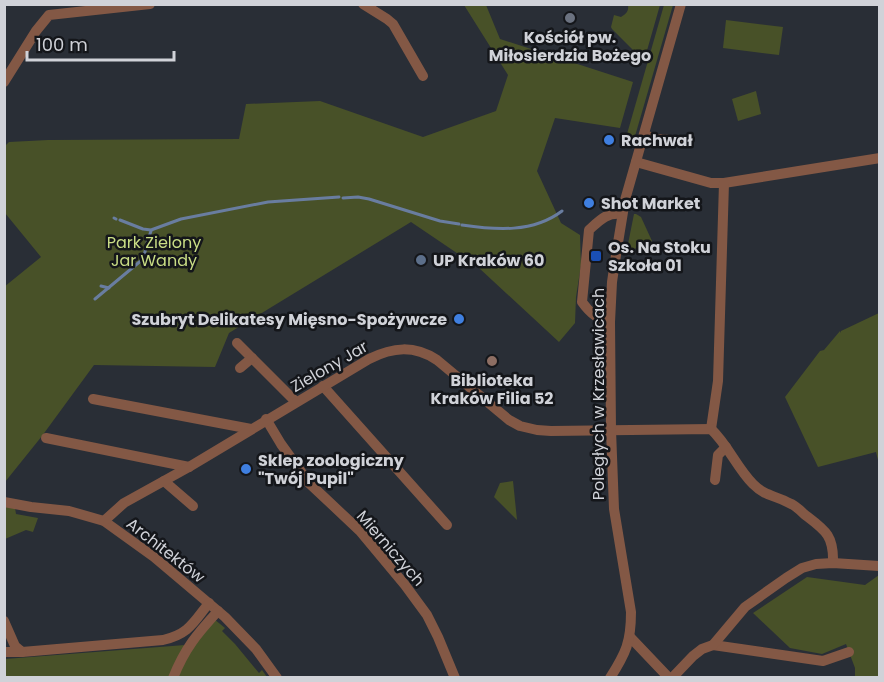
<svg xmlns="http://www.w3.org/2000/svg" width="884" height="682" viewBox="0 0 884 682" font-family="Poppins,sans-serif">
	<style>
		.green { fill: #485128 }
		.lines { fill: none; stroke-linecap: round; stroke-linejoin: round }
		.stream { stroke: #697da0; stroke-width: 3 }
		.minor { stroke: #835845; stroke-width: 10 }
		.worship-dot { fill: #6b7280; stroke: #14161a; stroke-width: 2 }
		.shop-dot { fill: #3f7fe0; stroke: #14161a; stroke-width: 2 }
		.transit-dot { fill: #1a4fb4; stroke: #14161a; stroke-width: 2 }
		.service-dot { fill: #5c6f8a; stroke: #14161a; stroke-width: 2 }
		.education-dot { fill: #8d6e63; stroke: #14161a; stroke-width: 2 }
		.labels { text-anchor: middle; stroke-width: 5; stroke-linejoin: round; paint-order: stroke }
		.poi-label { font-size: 16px; font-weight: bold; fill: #d0d2d8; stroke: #14161a; text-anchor: start }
		.park-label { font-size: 16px; fill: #c9dd85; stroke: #14161a }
		.street-label { font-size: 16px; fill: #d0d2d8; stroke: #14161a }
	</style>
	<rect width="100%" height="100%" fill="#292e36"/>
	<g class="green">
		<polygon points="464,5 486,5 500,39 633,82 620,128 555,118 537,171 561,223 580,235 581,265 576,297 575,323 559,342 479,268 411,222 229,333 215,367 94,365 42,436 5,482 4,287 41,257 5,213 5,146 9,142 48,140 239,139 246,104 320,101 423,137 496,111 508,75"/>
		<path d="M628 5H660L644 61 612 29 611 27 614 15 621 17C626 14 629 11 628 5Z"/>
		<polygon points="664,5 673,5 633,143 625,141"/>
		<polygon points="726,20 783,27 779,55 723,48"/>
		<polygon points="756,91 761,114 738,121 732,99"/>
		<polygon points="634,214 636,214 641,217 652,241 632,250 627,249"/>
		<polygon points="879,313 879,464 876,452 818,467 785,397 820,351 824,350 840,331 841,333 841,331"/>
		<polygon points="513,481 517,520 494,497 500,483"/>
		<polygon points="5,505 15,508 16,514 38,518 33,532 26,530 5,539"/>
		<polygon points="879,575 879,677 855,677 855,668 846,644 822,654 790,648 753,613 807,577 865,585"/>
		<polygon points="214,619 225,628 222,631 235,644 259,673 262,670 267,677 177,678 192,645"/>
		<polygon points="185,645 169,677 5,678 5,659"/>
	</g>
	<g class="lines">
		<g class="stream">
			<polyline points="343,198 358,197 369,199 440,221 459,224"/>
			<polyline points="114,218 116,219"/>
			<polyline points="120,220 143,229 151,230 181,219 268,202 339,197"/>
			<path d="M462 225C496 230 533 233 562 211"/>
			<polyline points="147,243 151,231"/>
			<polyline points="101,286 109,288"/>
			<polyline points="95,299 143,259 146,248"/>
		</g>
		<g class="minor">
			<polyline points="363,4 387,19 393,24 423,76"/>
			<polyline points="4,82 36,31 49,15 150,4"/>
			<polyline points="644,135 657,139 682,141"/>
			<polyline points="636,162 711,183 724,183 880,158"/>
			<path d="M610 322C597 320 589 312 582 302L589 230C600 220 607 212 622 214"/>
			<polyline points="237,343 296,402"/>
			<polyline points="240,368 252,358"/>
			<polyline points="323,386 447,525"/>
			<polyline points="93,399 251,429"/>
			<polyline points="266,419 281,444 309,483 360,531 405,585 427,615 438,637 455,678"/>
			<polyline points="711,429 718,381 724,183"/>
			<polyline points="46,438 189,467"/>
			<polyline points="715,480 718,455 726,447"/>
			<polyline points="164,481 193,506"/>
			<polyline points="4,502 31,507 69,511 104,521 154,557 225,617 256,649 277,678"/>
			<path d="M104 521 124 503 189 467 369 359C393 347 414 345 437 360L509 420 520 426 537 430 551 431 711 429C728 445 737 468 753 484 766 497 775 495 789 503 795 505 800 510 804 514 825 530 834 535 833 563"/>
			<path d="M4 621 15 646 22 652 163 640C189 634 193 623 209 603"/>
			<polyline points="630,637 669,678"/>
			<polyline points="713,645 823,661 849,652"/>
			<polyline points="4,652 22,652"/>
			<path d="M173 678C185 648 197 634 218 611"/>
			<path d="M610 678C626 653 631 642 631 612L614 509 611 430 610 322 612 282 616 255 625 200 681 4"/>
			<polyline points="672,678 693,656 702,649 713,645 745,607 786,578 802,568 816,564 833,563 879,566"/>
		</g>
	</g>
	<circle class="worship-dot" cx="570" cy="18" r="6"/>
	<g class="shop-dot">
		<circle cx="609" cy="140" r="6"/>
		<circle cx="589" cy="203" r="6"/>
		<circle cx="459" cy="319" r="6"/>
		<circle cx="246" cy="469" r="6"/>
	</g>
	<rect class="transit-dot" x="590" y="250" width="12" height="12" rx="3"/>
	<circle class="service-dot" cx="421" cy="260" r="6"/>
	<circle class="education-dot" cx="492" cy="361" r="6"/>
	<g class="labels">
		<g class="poi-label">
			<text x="570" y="43" text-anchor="middle">Kościół pw.<tspan x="570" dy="18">Miłosierdzia Bożego</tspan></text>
			<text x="621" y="146">Rachwał</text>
			<text x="601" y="209">Shot Market</text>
			<text x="608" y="253">Os. Na Stoku<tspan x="608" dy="18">Szkoła 01</tspan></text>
			<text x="433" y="266">UP Kraków 60</text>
			<text x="447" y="325" text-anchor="end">Szubryt Delikatesy Mięsno-Spożywcze</text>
			<text x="492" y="386" text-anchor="middle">Biblioteka<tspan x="492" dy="18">Kraków Filia 52</tspan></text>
			<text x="258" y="466">Sklep zoologiczny<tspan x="258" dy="18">"Twój Pupil"</tspan></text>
		</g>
		<g class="park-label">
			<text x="154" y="248">Park Zielony<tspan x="154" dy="18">Jar Wandy</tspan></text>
		</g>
		<g class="street-label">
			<text transform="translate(329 366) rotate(-30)" y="6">Zielony Jar</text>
			<text transform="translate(598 394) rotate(-90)" y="6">Poległych w Krzesławicach</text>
			<text transform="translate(391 548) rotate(49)" y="6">Mierniczych</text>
			<text transform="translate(166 550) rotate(38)" y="6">Architektów</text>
		</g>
	</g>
	<rect width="884" height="682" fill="none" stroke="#d0d2d8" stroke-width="12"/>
	<path d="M27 51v9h147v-9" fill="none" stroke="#d0d2d8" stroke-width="3"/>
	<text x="36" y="51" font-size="18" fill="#d0d2d8" stroke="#14161a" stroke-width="4.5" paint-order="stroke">100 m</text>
</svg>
